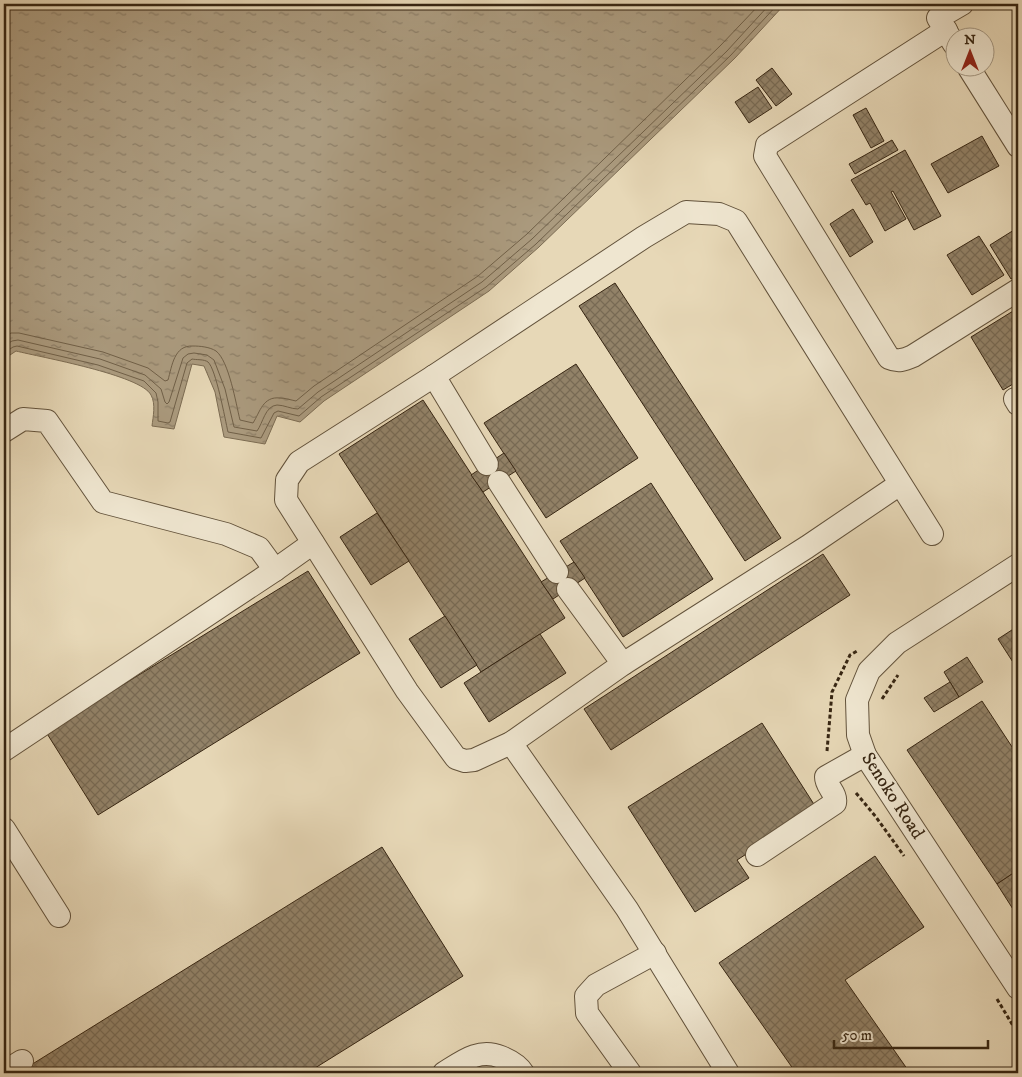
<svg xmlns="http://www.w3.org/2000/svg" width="1022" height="1077" viewBox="0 0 1022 1077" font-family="'IM FELL DW Pica',serif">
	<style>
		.water { fill: url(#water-ripples); stroke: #7c6c53 }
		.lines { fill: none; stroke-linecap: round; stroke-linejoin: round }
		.shore { stroke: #706048; stroke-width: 1 }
		.building { fill: url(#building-cross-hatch); stroke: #362512 }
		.minor-casing { stroke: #62523b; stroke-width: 24 }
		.path { stroke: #362512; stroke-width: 3; stroke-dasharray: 4 2.5; stroke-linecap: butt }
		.minor { stroke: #efe6d0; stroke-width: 22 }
		.labels { text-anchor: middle; stroke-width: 4; stroke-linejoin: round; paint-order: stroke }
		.street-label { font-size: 19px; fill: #362512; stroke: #efe6d0 }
	</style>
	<defs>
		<pattern id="water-ripples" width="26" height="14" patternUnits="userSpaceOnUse" patternTransform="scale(1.25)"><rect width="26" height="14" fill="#ab9b7f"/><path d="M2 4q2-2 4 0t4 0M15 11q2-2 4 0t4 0" fill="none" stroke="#8c7e67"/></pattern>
		<pattern id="building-cross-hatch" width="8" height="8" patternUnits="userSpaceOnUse" patternTransform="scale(1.25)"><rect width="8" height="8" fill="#928268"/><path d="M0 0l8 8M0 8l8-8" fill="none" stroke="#786a54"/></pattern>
	</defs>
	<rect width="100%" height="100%" fill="#e7d8b7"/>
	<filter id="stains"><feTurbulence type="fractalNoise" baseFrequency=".004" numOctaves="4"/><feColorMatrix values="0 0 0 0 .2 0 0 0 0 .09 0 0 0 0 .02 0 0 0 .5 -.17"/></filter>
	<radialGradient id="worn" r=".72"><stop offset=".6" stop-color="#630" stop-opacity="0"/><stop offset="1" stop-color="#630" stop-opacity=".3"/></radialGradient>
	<path class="water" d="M4 4H785L735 58 539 247 489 291 324 401 300 422 277 416 265 444 224 437 215 392 204 366 192 364 174 429 152 426C153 417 156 404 151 395 141 375 40 357 16 351L4 359Z"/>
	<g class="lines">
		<g class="shore">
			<path d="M4 337 11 333H19L103 352 148 368 165 381 168 380C172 366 174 345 193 346 200 346 210 347 216 351 229 361 236 404 240 420L253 423C260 412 263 396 280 398 285 398 291 400 296 401L314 386 478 276 527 234 721 45 760 4"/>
			<path d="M4 346 12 341 18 340 100 359 145 375 161 389 165 402 167 404 169 402 183 358 188 354 194 353 207 355 214 360 225 389 234 427 257 431C263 423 265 406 277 405 284 405 291 409 298 409L318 392 482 282 532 239 727 51 770 4"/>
			<path d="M4 353 13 347 17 346 98 365 144 381 156 393 158 402V421L168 423 170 422 187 363 192 359C196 360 204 359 208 362 216 369 225 419 228 432L261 438 274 413 278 411 299 416 321 397 486 287 536 244 731 55 778 4"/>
		</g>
	</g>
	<g class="building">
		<polygon points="772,68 792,94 776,106 756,80"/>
		<polygon points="758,87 772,108 749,123 735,102"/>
		<polygon points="866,108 884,141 871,148 853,115"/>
		<polygon points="982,136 999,166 948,193 931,164"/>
		<polygon points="892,140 898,150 855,174 849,164"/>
		<polygon points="905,150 941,216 914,230 893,191 891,192 906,219 885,231 870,203 866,205 851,180"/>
		<polygon points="853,209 873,242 850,257 830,224"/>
		<polygon points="1014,230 1018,238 1018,274 1011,279 990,245"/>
		<polygon points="979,236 1004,275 972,295 947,255"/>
		<polygon points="615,283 781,538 745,561 579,306"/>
		<polygon points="1018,308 1018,381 1003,390 971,337"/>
		<polygon points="576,364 638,458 546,518 484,423"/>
		<polygon points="423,400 565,618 481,672 339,454"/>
		<polygon points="504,453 516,471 483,492 471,475"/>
		<polygon points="651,483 713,579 623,637 560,541"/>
		<polygon points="377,513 409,561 371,585 340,537"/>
		<polygon points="823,554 850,595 611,750 584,709"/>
		<polygon points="574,562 585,578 553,599 541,582"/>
		<polygon points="308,571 360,653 98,815 46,732"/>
		<polygon points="445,616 477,665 441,688 409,639"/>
		<polygon points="1018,626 1018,670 998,639"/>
		<polygon points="540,634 566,673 489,722 464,683"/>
		<polygon points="967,657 983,682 959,697 944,672"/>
		<polygon points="950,682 959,697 934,712 924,698"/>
		<polygon points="982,701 1018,756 1018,870 997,884 907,750"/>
		<polygon points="762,723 817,809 737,860 749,878 695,912 628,807"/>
		<polygon points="382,847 463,976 307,1073 18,1073"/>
		<polygon points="875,856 924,927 845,980 910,1073 796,1073 719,963"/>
		<polygon points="1018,870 1018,917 997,884"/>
	</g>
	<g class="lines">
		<g class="minor-casing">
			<g id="minor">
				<path d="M946 30 767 145 765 156 889 358C898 362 904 360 913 356L1018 290"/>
				<polyline points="954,44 938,18 962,4"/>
				<polyline points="969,68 1018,146"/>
				<polyline points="434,376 487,464"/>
				<polyline points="1015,399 1018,404"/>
				<polyline points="4,431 23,419 47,421 103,502 226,534 259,548 275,570"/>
				<polyline points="499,482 557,572"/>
				<polyline points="900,484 807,547 623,664 511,743 474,760 465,761 456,758 407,691 286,500 287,480 299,462 434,376 644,237 686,212 719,214 736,221 932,534"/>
				<polyline points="1018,565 897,643 869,671 857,700 858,735 865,755 1018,988"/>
				<polyline points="568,589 623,664"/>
				<polyline points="511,743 627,909 728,1073"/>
				<polyline points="4,750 275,570 313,543"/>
				<polyline points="4,829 59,916"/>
				<path d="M757 855 835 803C837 793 826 787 826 777L865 755"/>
				<polyline points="4,1072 22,1061"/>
				<path d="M444 1073C463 1061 479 1048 501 1057 511 1061 518 1065 523 1073"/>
				<polyline points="630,1073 587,1013 586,996 596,985 655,953"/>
			</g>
		</g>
		<g class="path">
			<polyline points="882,699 898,675"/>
			<polyline points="827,751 832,692 850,655 857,651"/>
			<polyline points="856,793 876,817 904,856"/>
			<polyline points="997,999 1018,1034"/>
		</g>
		<use href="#minor" class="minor"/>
	</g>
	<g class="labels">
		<g class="street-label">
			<text transform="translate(894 795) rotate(57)" y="7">Senoko Road</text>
		</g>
	</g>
	<rect width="1022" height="1077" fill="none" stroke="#e7d8b7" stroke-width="20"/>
	<rect x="5" y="5" width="1012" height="1067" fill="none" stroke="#362512" stroke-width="2.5"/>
	<rect x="10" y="10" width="1002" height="1057" fill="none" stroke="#362512"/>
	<g transform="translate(970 52)"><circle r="24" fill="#efe6d0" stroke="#a59984"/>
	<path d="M0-4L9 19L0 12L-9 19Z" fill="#8f2418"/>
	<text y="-8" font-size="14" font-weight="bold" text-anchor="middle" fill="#362512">N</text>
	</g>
	<path d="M834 1040v8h154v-8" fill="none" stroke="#362512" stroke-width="2.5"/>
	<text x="842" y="1040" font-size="15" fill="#362512" stroke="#efe6d0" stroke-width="4" paint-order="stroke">50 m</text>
	<rect width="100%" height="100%" filter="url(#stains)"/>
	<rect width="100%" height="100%" fill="url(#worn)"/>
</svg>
